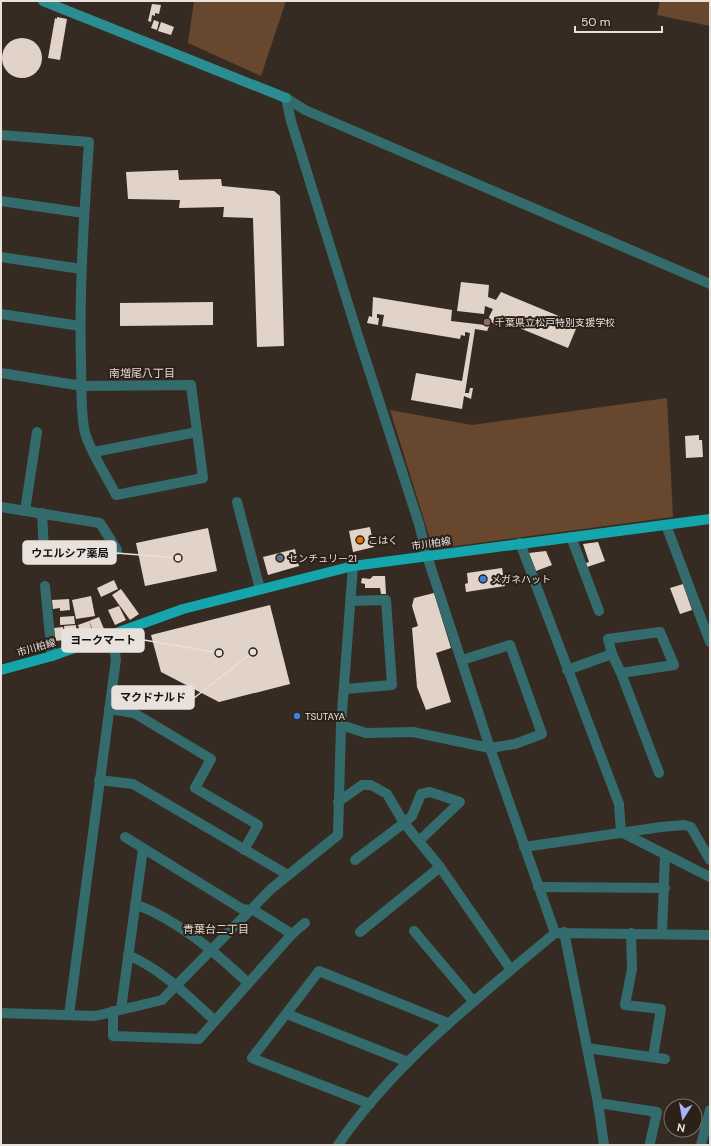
<svg xmlns="http://www.w3.org/2000/svg" width="711" height="1146" viewBox="0 0 711 1146" font-family="'DM Sans','Noto Sans JP',sans-serif">
	<style>
		.green { fill: #67472e }
		.building { fill: #e2d3c8 }
		.lines { fill: none; stroke-linecap: round; stroke-linejoin: round }
		.street { stroke: #346b6d; stroke-width: 10 }
		.secondary { stroke: #2b8c91; stroke-width: 10 }
		.primary { stroke: #15a6ad; stroke-width: 10 }
		.education-dot { fill: #8d6e63; stroke: #2c2119; stroke-width: 1.5 }
		.food-dot { fill: #e8710a; stroke: #2c2119; stroke-width: 1.5 }
		.service-dot { fill: #5c6f8a; stroke: #2c2119; stroke-width: 1.5 }
		.shop-dot { fill: #3f7fe0; stroke: #2c2119; stroke-width: 1.5 }
		.labels { text-anchor: middle; stroke-width: 4; stroke-linejoin: round; paint-order: stroke }
		.poi-label { font-size: 10px; fill: #e8e1dc; stroke: #2c2119; text-anchor: start }
		.street-label { font-size: 10px; fill: #e8e1dc; stroke: #2c2119 }
		.neighbourhood-label { font-size: 11px; fill: #e4d6cb; stroke: #2c2119 }
		.leader { fill: none; stroke: #e8e1dc; stroke-width: 1.5 }
		.callout-dot { fill: #e8e1dc; stroke: #2c2119; stroke-width: 1.5 }
		.callout { fill: #e8e1dc; stroke: #e8e1dc; stroke-width: 1.5 }
		.callout-label { font-size: 11px; text-anchor: middle; font-weight: bold; fill: #111 }
	</style>
	<rect width="100%" height="100%" fill="#362b23"/>
	<g class="green">
		<polygon points="194,1 286,1 261,76 188,43"/>
		<polygon points="660,1 710,1 710,26 657,15"/>
		<polygon points="667,398 673,517 433,549 390,410 472,425"/>
	</g>
	<g class="building">
		<polygon points="152,4 161,5 159,14 155,13 155,16 152,15 151,22 148,21"/>
		<polygon points="57,17 67,19 60,60 48,58 55,18 57,19"/>
		<polygon points="154,20 159,22 157,30 151,28"/>
		<polygon points="161,22 174,27 171,35 158,31"/>
		<circle cx="22" cy="58" r="20"/>
		<polygon points="178,170 179,180 221,179 222,186 274,191 280,196 284,346 257,347 253,218 223,217 224,207 179,208 180,200 128,199 126,172"/>
		<polygon points="461,282 489,285 488,297 496,300 501,292 578,324 568,348 500,320 497,325 491,322 487,331 475,329 465,393 469,393 470,388 473,388 471,399 464,396 462,409 411,400 416,373 462,381 470,333 465,332 465,336 461,335 460,339 382,326 384,315 377,314 377,318 379,318 378,325 367,323 369,316 372,317 373,297 452,310 451,321 485,325 493,309 485,306 484,314 457,311"/>
		<polygon points="213,302 213,325 120,326 120,303"/>
		<polygon points="699,435 699,440 702,440 703,457 686,458 685,436"/>
		<polygon points="370,527 374,547 353,552 349,531"/>
		<polygon points="208,528 217,571 145,586 136,543"/>
		<polygon points="598,542 605,561 587,567 586,563 589,562 583,544"/>
		<polygon points="295,549 299,566 268,575 263,557"/>
		<polygon points="546,551 552,565 536,571 529,553"/>
		<polygon points="502,568 505,586 466,592 465,584 468,583 467,573"/>
		<polygon points="373,576 385,576 386,594 381,594 380,588 365,588 365,584 361,583 362,578 370,579"/>
		<polygon points="114,580 118,589 101,597 97,588"/>
		<polygon points="683,584 692,610 680,614 670,588"/>
		<polygon points="121,589 139,614 130,620 112,595"/>
		<polygon points="434,593 451,648 436,653 451,702 426,710 417,687 412,628 418,626 412,606 414,598"/>
		<polygon points="91,596 95,616 76,619 72,600"/>
		<polygon points="69,599 70,610 60,611 60,608 53,609 52,600"/>
		<polygon points="270,605 290,684 219,702 161,672 151,635"/>
		<polygon points="119,606 126,620 115,625 108,610"/>
		<polygon points="74,616 75,624 60,625 60,617"/>
		<polygon points="99,617 104,629 94,633 89,621"/>
		<polygon points="89,621 93,633 82,637 78,625"/>
		<polygon points="76,625 77,639 66,640 64,626"/>
		<polygon points="63,627 65,640 55,641 54,628"/>
	</g>
	<g class="lines">
		<g class="street">
			<polyline points="286,98 291,121 359,339 419,524 427,556 490,748 555,933"/>
			<polyline points="286,98 305,110 710,284"/>
			<path d="M1 135 89 142C84 216 79 289 81 363 82 385 80 411 85 433 91 453 107 477 116 495L203 478 191 385 82 386 1 373"/>
			<polyline points="1,201 84,213"/>
			<polyline points="1,257 81,269"/>
			<polyline points="1,314 80,326"/>
			<polyline points="94,452 197,432"/>
			<polyline points="237,502 260,589"/>
			<polyline points="1,507 100,523 117,550"/>
			<polyline points="25,511 37,432"/>
			<polyline points="42,513 44,551"/>
			<polyline points="666,525 710,642"/>
			<polyline points="571,537 599,611"/>
			<polyline points="520,543 619,804 621,832 710,877"/>
			<polyline points="45,586 52,656"/>
			<polyline points="567,670 612,654"/>
			<polyline points="621,673 674,665 660,632 608,639 612,654 621,673 659,773"/>
			<polyline points="345,689 392,685 386,600 351,601"/>
			<polyline points="109,709 134,713 211,759 195,788 258,825 244,850"/>
			<polyline points="341,725 366,733 413,732 490,748 515,744 542,734 510,645 462,660"/>
			<polyline points="99,780 133,784 288,875"/>
			<polyline points="338,802 362,785 371,785 387,794 404,823 440,867 511,970"/>
			<polyline points="125,837 242,909 255,911 292,934"/>
			<polyline points="524,847 661,827 684,825 691,827 710,860"/>
			<polyline points="355,860 404,823 412,816 421,794 430,792 460,802 419,841"/>
			<polyline points="538,887 665,888"/>
			<path d="M135 904C178 920 215 952 248 983"/>
			<polyline points="414,931 473,1001"/>
			<polyline points="360,932 440,867"/>
			<polyline points="564,932 598,1103 604,1145"/>
			<polyline points="631,933 632,969 625,1005 661,1009 653,1057"/>
			<polyline points="662,934 665,855"/>
			<path d="M128 955C161 969 188 996 214 1020"/>
			<polyline points="121,1009 143,849"/>
			<polyline points="113,1011 113,1036 199,1039 292,934 305,923"/>
			<polyline points="1,1013 95,1016 162,1000 271,889 338,835 341,725 353,566"/>
			<polyline points="287,1014 408,1062"/>
			<polyline points="69,1015 116,659 112,636"/>
			<polyline points="587,1048 665,1059"/>
			<polyline points="598,1103 657,1112 650,1143"/>
			<polyline points="370,1104 252,1058 319,971 448,1023"/>
			<path d="M338 1145C396 1061 478 998 555 933L710 935"/>
			<polyline points="701,1145 710,1110"/>
		</g>
		<polyline class="secondary" points="43,1 286,98"/>
		<polyline class="primary" points="1,670 52,656 183,609 353,566 710,519"/>
	</g>
	<circle class="education-dot" cx="487" cy="322" r="4"/>
	<circle class="food-dot" cx="360" cy="540" r="4"/>
	<circle class="service-dot" cx="280" cy="558" r="4"/>
	<g class="shop-dot">
		<circle cx="483" cy="579" r="4"/>
		<circle cx="297" cy="716" r="4"/>
	</g>
	<g class="labels">
		<g class="poi-label">
			<text x="495" y="326">千葉県立松戸特別支援学校</text>
			<text x="368" y="544">こはく</text>
			<text x="288" y="562">センチュリー21</text>
			<text x="491" y="583">メガネハット</text>
			<text x="305" y="720">TSUTAYA</text>
		</g>
		<g class="street-label">
			<text transform="translate(431 543) rotate(-8)" y="4">市川柏線</text>
			<text transform="translate(36 647) rotate(-16)" y="4">市川柏線</text>
		</g>
		<g class="neighbourhood-label">
			<text x="142" y="377">南増尾八丁目</text>
			<text x="216" y="933">青葉台二丁目</text>
		</g>
	</g>
	<path class="leader" d="M178 558L116 553M219 653L144 640M253 652L194 698"/>
	<g class="callout-dot">
		<circle cx="178" cy="558" r="4"/>
		<circle cx="219" cy="653" r="4"/>
		<circle cx="253" cy="652" r="4"/>
	</g>
	<g class="callout">
		<rect x="23" y="541" width="93" height="23" rx="4"/>
		<rect x="62" y="629" width="82" height="23" rx="4"/>
		<rect x="112" y="686" width="82" height="23" rx="4"/>
	</g>
	<g class="callout-label">
		<text x="70" y="557">ウエルシア薬局</text>
		<text x="103" y="644">ヨークマート</text>
		<text x="153" y="701">マクドナルド</text>
	</g>
	<rect width="711" height="1146" fill="none" stroke="#e8e1dc" stroke-width="4"/>
	<g transform="translate(683 1118) rotate(191)"><circle r="19" fill="#2c2119" stroke="#776e67"/>
	<path d="M0-3L7 15L0 10L-7 15Z" fill="#acaffb"/>
	<text y="-6" font-size="11" font-weight="bold" text-anchor="middle" fill="#e8e1dc">N</text>
	</g>
	<path d="M575 26v6h87v-6" fill="none" stroke="#e8e1dc" stroke-width="2"/>
	<text x="581" y="26" font-size="12" fill="#e8e1dc" stroke="#2c2119" stroke-width="3" paint-order="stroke">50 m</text>
</svg>
